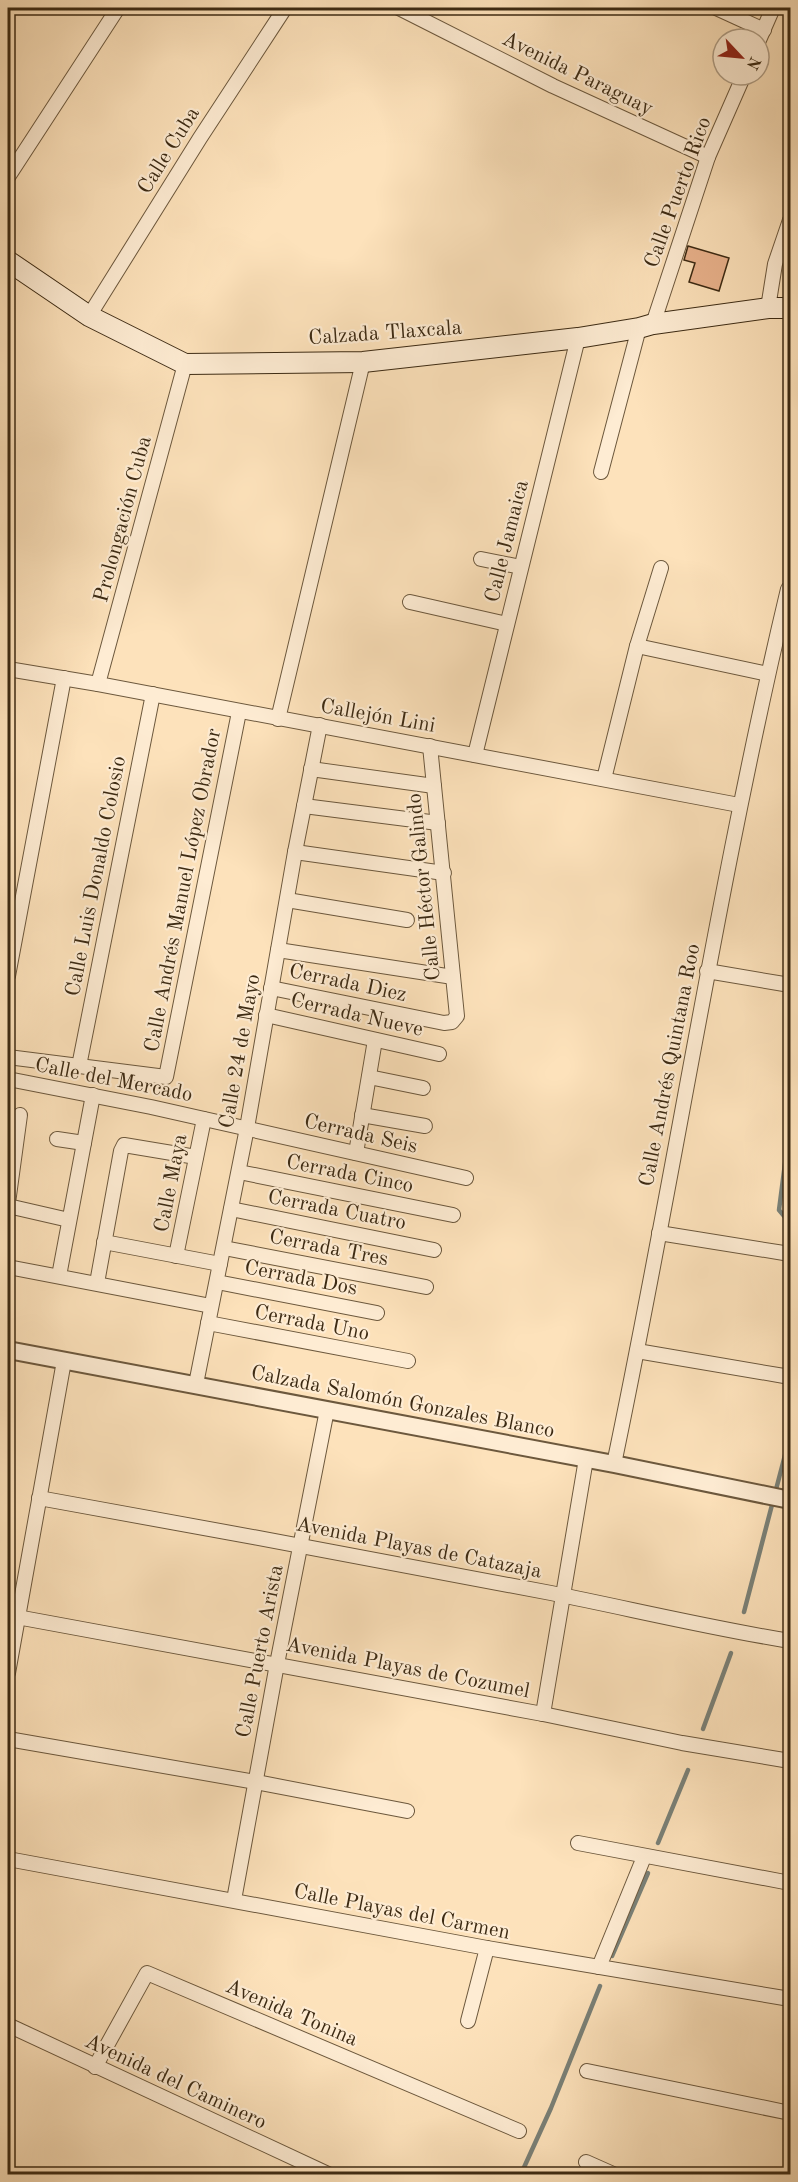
<svg xmlns="http://www.w3.org/2000/svg" width="798" height="2182" viewBox="0 0 798 2182" font-family="'Old Standard TT',serif">
	<style>
		.lines { fill: none; stroke-linecap: round; stroke-linejoin: round }
		.stream { stroke: #7a8178; stroke-width: 4.5 }
		.building { fill: #e9b28c; stroke: #3c2a13; stroke-width: 1.5 }
		.minor-casing { stroke: #6c583d; stroke-width: 16 }
		.tertiary-casing { stroke: #6c583d; stroke-width: 20 }
		.secondary-casing { stroke: #3c2a13; stroke-width: 22 }
		.minor { stroke: #feecd3; stroke-width: 14 }
		.tertiary { stroke: #feecd3; stroke-width: 16 }
		.secondary { stroke: #feecd3; stroke-width: 20 }
		.labels { text-anchor: middle; stroke-width: 4.5; stroke-linejoin: round; paint-order: stroke }
		.street-label { font-size: 21px; fill: #3c2a13; stroke: #feecd3 }
	</style>
	<rect width="100%" height="100%" fill="#fde2bb"/>
	<filter id="stains"><feTurbulence type="fractalNoise" baseFrequency=".00333" numOctaves="4"/><feColorMatrix values="0 0 0 0 .2 0 0 0 0 .09 0 0 0 0 .02 0 0 0 .5 -.17"/></filter>
	<radialGradient id="worn" r=".72"><stop offset=".6" stop-color="#630" stop-opacity="0"/><stop offset="1" stop-color="#630" stop-opacity=".3"/></radialGradient>
	<g class="lines">
		<g class="stream">
			<polyline points="790,1125 779,1210 790,1223"/>
			<polyline points="744,1612 790,1436"/>
			<polyline points="703,1729 731,1653"/>
			<polyline points="658,1843 688,1770"/>
			<polyline points="612,1956 648,1873"/>
			<polyline points="521,2174 551,2108 600,1986"/>
		</g>
	</g>
	<polygon class="building" points="688,246 729,258 719,291 689,282 695,263 684,260"/>
	<g class="lines">
		<g class="minor-casing">
			<g id="minor">
				<polyline points="399,8 553,86 708,157"/>
				<polyline points="716,8 764,30"/>
				<polyline points="759,40 773,8"/>
				<polyline points="8,177 118,8"/>
				<polyline points="768,308 775,264 790,220"/>
				<polyline points="89,316 200,138 285,8"/>
				<polyline points="653,324 708,157 744,75"/>
				<polyline points="601,472 639,328"/>
				<polyline points="481,559 521,567"/>
				<polyline points="410,602 507,624"/>
				<polyline points="637,646 768,674"/>
				<polyline points="8,669 98,684 739,805"/>
				<polyline points="98,684 185,364"/>
				<polyline points="278,719 363,362"/>
				<polyline points="475,755 578,338"/>
				<polyline points="311,769 434,786"/>
				<polyline points="604,779 637,646 661,568"/>
				<polyline points="304,806 438,823"/>
				<polyline points="295,852 444,873"/>
				<polyline points="287,900 407,920"/>
				<polyline points="278,950 453,977"/>
				<polyline points="707,971 790,985"/>
				<polyline points="8,976 64,678"/>
				<polyline points="271,988 444,1023 452,1022 457,1016 430,746"/>
				<polyline points="266,1015 439,1054"/>
				<polyline points="8,1057 166,1077 239,712"/>
				<polyline points="79,1066 153,694"/>
				<polyline points="369,1077 423,1088"/>
				<polyline points="8,1079 151,1107 466,1178"/>
				<polyline points="362,1115 425,1126"/>
				<polyline points="57,1139 84,1143"/>
				<polyline points="356,1153 375,1040"/>
				<polyline points="239,1172 453,1215"/>
				<polyline points="8,1203 20,1115"/>
				<polyline points="8,1206 69,1220"/>
				<polyline points="231,1209 434,1250"/>
				<polyline points="659,1233 790,1254"/>
				<polyline points="104,1242 220,1264"/>
				<polyline points="224,1248 426,1287"/>
				<polyline points="176,1256 204,1119"/>
				<polyline points="8,1267 211,1306"/>
				<polyline points="59,1276 93,1095"/>
				<polyline points="217,1282 377,1313"/>
				<polyline points="97,1283 121,1151 124,1145 196,1157"/>
				<polyline points="208,1323 408,1361"/>
				<polyline points="637,1351 790,1377"/>
				<polyline points="196,1384 247,1128 295,852 320,725"/>
				<path d="M614 1464C675 1173 719 878 788 589"/>
				<path d="M39 1498C210 1529 380 1560 551 1593 631 1609 710 1628 790 1641"/>
				<polyline points="17,1617 543,1714 682,1743 790,1761"/>
				<polyline points="8,1673 64,1361"/>
				<polyline points="543,1714 586,1459"/>
				<polyline points="8,1739 256,1782 407,1811"/>
				<polyline points="578,1843 790,1883"/>
				<polyline points="8,1859 487,1948 790,1999"/>
				<polyline points="234,1900 277,1664 327,1410"/>
				<polyline points="599,1967 644,1857"/>
				<polyline points="468,2021 487,1948"/>
				<polyline points="8,2025 328,2174"/>
				<polyline points="95,2067 147,1973 519,2131"/>
				<polyline points="587,2071 790,2113"/>
				<polyline points="586,2162 613,2174"/>
			</g>
		</g>
		<g class="tertiary-casing">
			<polyline id="tertiary" points="8,1350 614,1464 790,1500"/>
		</g>
		<g class="secondary-casing">
			<polyline id="secondary" points="8,261 89,316 185,364 363,362 578,338 639,328 653,324 768,308 790,308"/>
		</g>
		<use href="#minor" class="minor"/>
		<use href="#tertiary" class="tertiary"/>
		<use href="#secondary" class="secondary"/>
	</g>
	<g class="labels">
		<g class="street-label">
			<text transform="translate(578 73) rotate(26)" y="7">Avenida Paraguay</text>
			<text transform="translate(168 150) rotate(-58)" y="7">Calle Cuba</text>
			<text transform="translate(677 192) rotate(-70)" y="7">Calle Puerto Rico</text>
			<text transform="translate(385 332) rotate(-4)" y="7">Calzada Tlaxcala</text>
			<text transform="translate(122 519) rotate(-75)" y="7">Prolongación Cuba</text>
			<text transform="translate(506 541) rotate(-76)" y="7">Calle Jamaica</text>
			<text transform="translate(378 715) rotate(10)" y="7">Callejón Lini</text>
			<text transform="translate(95 876) rotate(-79)" y="7">Calle Luis Donaldo Colosio</text>
			<text transform="translate(423 887) rotate(-96)" y="7">Calle Héctor Galindo</text>
			<text transform="translate(182 890) rotate(-79)" y="7">Calle Andrés Manuel López Obrador</text>
			<text transform="translate(348 982) rotate(12)" y="7">Cerrada Diez</text>
			<text transform="translate(357 1014) rotate(13)" y="7">Cerrada Nueve</text>
			<text transform="translate(239 1051) rotate(-80)" y="7">Calle 24 de Mayo</text>
			<text transform="translate(669 1065) rotate(-79)" y="7">Calle Andrés Quintana Roo</text>
			<text transform="translate(114 1079) rotate(11)" y="7">Calle del Mercado</text>
			<text transform="translate(361 1133) rotate(13)" y="7">Cerrada Seis</text>
			<text transform="translate(350 1173) rotate(11)" y="7">Cerrada Cinco</text>
			<text transform="translate(170 1183) rotate(-79)" y="7">Calle Maya</text>
			<text transform="translate(337 1209) rotate(11)" y="7">Cerrada Cuatro</text>
			<text transform="translate(329 1247) rotate(11)" y="7">Cerrada Tres</text>
			<text transform="translate(301 1277) rotate(11)" y="7">Cerrada Dos</text>
			<text transform="translate(312 1322) rotate(11)" y="7">Cerrada Uno</text>
			<text transform="translate(403 1401) rotate(11)" y="7">Calzada Salomón Gonzales Blanco</text>
			<text transform="translate(419 1547) rotate(11)" y="7">Avenida Playas de Catazaja</text>
			<text transform="translate(259 1651) rotate(-79)" y="7">Calle Puerto Arista</text>
			<text transform="translate(408 1667) rotate(11)" y="7">Avenida Playas de Cozumel</text>
			<text transform="translate(402 1911) rotate(11)" y="7">Calle Playas del Carmen</text>
			<text transform="translate(292 2012) rotate(23)" y="7">Avenida Tonina</text>
			<text transform="translate(176 2081) rotate(25)" y="7">Avenida del Caminero</text>
		</g>
	</g>
	<rect width="798" height="2182" fill="none" stroke="#fde2bb" stroke-width="30"/>
	<rect x="9" y="9" width="780" height="2164" fill="none" stroke="#3c2a13" stroke-width="3"/>
	<rect x="15" y="15" width="768" height="2152" fill="none" stroke="#3c2a13" stroke-width="1.5"/>
	<g transform="translate(741 57) rotate(116)"><circle r="28" fill="#feecd3" stroke="#b09e86" stroke-width="1.5"/>
	<path d="M0-4.5L10 22L0 15L-10 22Z" fill="#8f2418"/>
	<text y="-9" font-size="16" font-weight="bold" text-anchor="middle" fill="#3c2a13">N</text>
	</g>
	<rect width="100%" height="100%" filter="url(#stains)"/>
	<rect width="100%" height="100%" fill="url(#worn)"/>
</svg>
